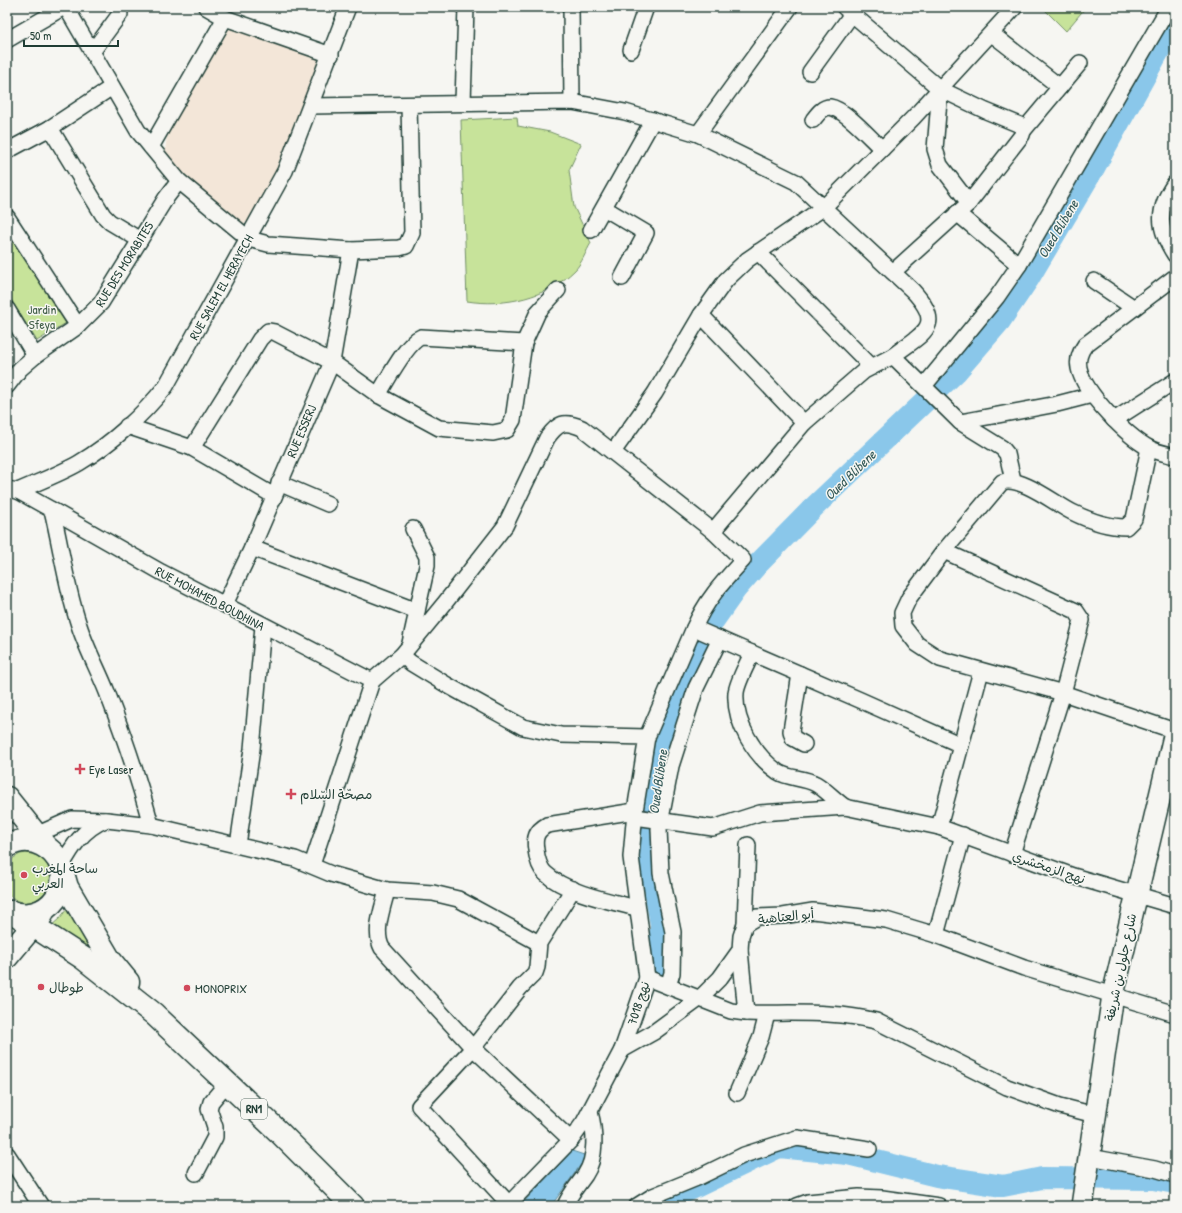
<svg xmlns="http://www.w3.org/2000/svg" width="1182" height="1213" viewBox="0 0 1182 1213" font-family="'Patrick Hand','Playpen Sans Arabic',sans-serif">
	<style>
		.built { fill: #f3e6d8 }
		.green { fill: #c7e39a; stroke: #739067 }
		.water { fill: #8ac7ea; stroke: #5f90a1 }
		.lines { fill: none; stroke-linecap: round; stroke-linejoin: round }
		.river { stroke: #8ac7ea; stroke-width: 22 }
		.street-casing { stroke: #1f3d34; stroke-width: 18 }
		.secondary-casing { stroke: #1f3d34; stroke-width: 24 }
		.primary-casing { stroke: #1f3d34; stroke-width: 25 }
		.street { stroke: #f6f6f2; stroke-width: 15 }
		.secondary { stroke: #f6f6f2; stroke-width: 21 }
		.primary { stroke: #f6f6f2; stroke-width: 22 }
		.poi-dot { fill: #d1495b; stroke: #f6f6f2; stroke-width: 1.5 }
		.labels { text-anchor: middle; stroke-width: 3; stroke-linejoin: round; paint-order: stroke }
		.shield { fill: #f6f6f2; stroke: #60746d; stroke-width: 1 }
		.shield-label { font-size: 12px; font-weight: bold; fill: #1f3d34 }
		.street-label { font-size: 13px; fill: #1f3d34; stroke: #f6f6f2 }
		.park-label { font-size: 13px; fill: #415e48; stroke: #f6f6f2 }
		.poi-label { font-size: 13px; fill: #1f3d34; stroke: #f6f6f2; text-anchor: start }
		.water-label { font-size: 14px; font-style: italic; fill: #345958; stroke: #f6f6f2 }
	</style>
	<rect width="100%" height="100%" fill="#f6f6f2"/>
	<filter id="ink" filterUnits="userSpaceOnUse"><feTurbulence type="fractalNoise" baseFrequency=".025" numOctaves="2"/><feDisplacementMap in="SourceGraphic" scale="8" xChannelSelector="R" yChannelSelector="G"/><feConvolveMatrix kernelMatrix="1 2 1 2 8 2 1 2 1" color-interpolation-filters="sRGB"/></filter>
	<g filter="url(#ink)">
		<polygon class="built" points="230,23 320,56 279,168 248,222 240,224 176,169 165,152 167,135"/>
		<g class="green">
			<polygon points="1042,7 1086,7 1066,31"/>
			<path d="M517 117 518 126 550 132 581 144 569 170 574 207 591 243C586 251 582 263 575 270 547 298 504 307 467 301L461 120Z"/>
			<polygon points="7,230 66,323 37,341 7,293"/>
			<path d="M27 853C75 862 39 926 7 893V862L20 854Z"/>
			<polygon points="70,905 107,967 50,927 60,918"/>
		</g>
		<polygon class="water" points="572,1151 587,1156 551,1206 520,1206"/>
		<g class="lines">
			<g class="river">
				<polyline points="661,970 661,925 650,859 657,765 667,730 712,623 736,589 757,565 814,507 956,372 1000,321 1029,278 1094,168 1175,22"/>
				<polyline points="656,1206 779,1147 848,1154 937,1176 1003,1186 1042,1178 1153,1179 1175,1183"/>
			</g>
			<g class="street-casing">
				<g id="street">
					<polyline points="66,7 138,131 151,147 179,181 249,239 268,244 351,250 399,248 406,246 412,233 409,105"/>
					<polyline points="206,7 225,18"/>
					<polyline points="571,7 572,102"/>
					<polyline points="844,7 940,89 986,111 1020,125 1023,131 1022,135 969,203 893,272"/>
					<polyline points="992,34 1060,87"/>
					<polyline points="7,40 64,7"/>
					<polyline points="631,50 646,7"/>
					<polyline points="92,52 120,14"/>
					<polyline points="810,72 852,14"/>
					<polyline points="940,89 935,149 940,165 969,203"/>
					<polyline points="463,102 466,7"/>
					<path d="M311 106 572 102 625 112 698 134 796 182 913 291C946 327 922 333 893 356L960 422 1057 404 1092 395"/>
					<path d="M813 120C817 115 822 107 830 107 845 109 871 139 882 149"/>
					<polyline points="50,128 103,215 110,222 140,240"/>
					<polyline points="1023,131 1080,63"/>
					<polyline points="698,134 790,7"/>
					<polyline points="151,147 225,18 331,55"/>
					<polyline points="7,151 50,128 112,87"/>
					<path d="M1175 183C1156 210 1158 229 1175 255"/>
					<polyline points="604,208 646,233 622,278"/>
					<polyline points="957,213 1019,265"/>
					<polyline points="7,217 78,326"/>
					<polyline points="591,230 653,120"/>
					<polyline points="758,252 871,366"/>
					<path d="M1175 277 1085 345C1080 352 1077 359 1079 368 1084 393 1127 436 1149 448 1156 452 1167 454 1175 456"/>
					<polyline points="1094,281 1134,308"/>
					<polyline points="7,309 35,356"/>
					<polyline points="701,315 804,423"/>
					<polyline points="7,386 20,369 35,356 78,326 101,303 166,198 179,181"/>
					<polyline points="924,386 997,297 1019,265 1169,7"/>
					<path d="M378 395C387 381 406 343 421 337L524 343"/>
					<polyline points="1114,420 1175,381"/>
					<polyline points="960,422 1002,448 1007,454 1013,480"/>
					<polyline points="127,426 192,448 274,496"/>
					<polyline points="192,448 260,339 268,331 274,332 332,362 378,395 439,428 493,433 507,430 513,420 524,343 538,312 558,290"/>
					<polyline points="613,452 655,393 701,315 726,280 747,260 823,208 913,118 1015,7"/>
					<polyline points="279,483 328,504"/>
					<path d="M7 489 18 491C38 482 60 474 79 463 111 444 143 415 166 386L285 171 348 7"/>
					<path d="M18 491 52 510C61 547 66 586 78 622 85 646 98 669 107 692 124 736 139 780 151 825"/>
					<polyline points="52,510 161,572 372,681"/>
					<polyline points="713,531 804,423 864,371 893,356"/>
					<polyline points="252,548 417,611"/>
					<polyline points="944,551 909,598 902,613 903,626 917,644 940,659 1063,693 1175,731"/>
					<polyline points="225,604 252,548 332,362 351,250"/>
					<polyline points="410,643 427,566 427,557 413,529"/>
					<path d="M752 653C748 663 737 682 736 693 734 722 754 755 778 772 789 779 804 777 816 784 826 790 835 800 845 807"/>
					<polyline points="402,655 411,663 447,685 523,727 561,735 647,737 694,628 860,700 961,745"/>
					<polyline points="800,674 791,731 793,738 804,744"/>
					<path d="M635 811 547 825C536 831 534 838 536 850 537 858 539 867 545 873 566 893 609 901 637 908"/>
					<polyline points="635,817 713,828 760,813 845,807 939,827 1073,876 1175,906"/>
					<polyline points="939,827 981,671"/>
					<polyline points="963,835 936,935 1024,968 1175,1014"/>
					<polyline points="29,838 72,819 107,820 151,825 295,859 331,874 387,890 433,893 458,899 539,943"/>
					<polyline points="238,845 252,749 263,626"/>
					<path d="M1012 854 1063 693 1082 620 1076 611 944 551 1002 482C1021 476 1054 503 1072 512 1088 520 1108 527 1126 527L1134 519 1149 448"/>
					<path d="M312 865 372 681 402 655 444 604 505 526 547 438C558 423 564 420 582 428L713 531 743 560C722 583 706 600 694 628"/>
					<path d="M61 867C72 847 83 829 105 820"/>
					<path d="M387 890C383 908 373 931 382 948L473 1048 571 1140"/>
					<polyline points="745,924 748,845"/>
					<polyline points="740,950 746,1013"/>
					<path d="M647 978 731 1011 746 1013C789 1014 834 1010 876 1021L1007 1087 1060 1106 1095 1115"/>
					<polyline points="668,986 672,973 673,932 661,873 659,829 671,766 696,688 720,639"/>
					<polyline points="622,1050 654,1032 699,999 720,978 740,950 741,936 745,924 757,917 783,916 813,911 886,920 936,935"/>
					<polyline points="737,1093 761,1037 767,1014"/>
					<polyline points="7,1154 41,1206"/>
					<polyline points="1090,1157 1155,1169 1175,1175"/>
					<polyline points="196,1173 215,1137 215,1127 209,1109 211,1102 227,1083"/>
					<polyline points="509,1204 419,1106 473,1048 520,988 535,973 537,967 539,943 573,889"/>
					<polyline points="507,1206 571,1140 584,1122 622,1050 647,978 631,857 635,811 647,737"/>
					<path d="M565 1206C569 1195 578 1185 585 1175 597 1157 595 1131 590 1112"/>
					<polyline points="637,1206 653,1196 697,1178 744,1155 797,1138 869,1149"/>
					<polyline points="797,1206 808,1202 859,1197 882,1198 939,1206"/>
				</g>
			</g>
			<g class="secondary-casing">
				<polyline id="secondary" points="1082,1206 1113,995 1175,732"/>
			</g>
			<g class="primary-casing">
				<g id="primary">
					<polyline points="7,798 47,848"/>
					<path d="M7 846C18 840 31 839 42 845 84 867 56 927 11 912"/>
					<polyline points="62,870 67,887 110,960 128,982"/>
					<polyline points="12,912 83,958 154,1014 280,1133 353,1206"/>
					<polyline points="7,957 42,915"/>
				</g>
			</g>
			<use href="#street" class="street"/>
			<use href="#secondary" class="secondary"/>
			<use href="#primary" class="primary"/>
		</g>
	</g>
	<g class="poi-dot">
		<path d="M78 763h4v4h4v4h-4v4h-4v-4h-4v-4h4z"/>
		<path d="M289 788h4v4h4v4h-4v4h-4v-4h-4v-4h4z"/>
		<circle cx="24" cy="875" r="4"/>
		<circle cx="41" cy="987" r="4"/>
		<circle cx="187" cy="988" r="4"/>
	</g>
	<g class="labels">
		<rect class="shield" x="241" y="1099" width="26" height="20" rx="3"/>
		<g class="shield-label">
			<text x="254" y="1113">RN1</text>
		</g>
		<g class="street-label">
			<text transform="translate(124 264) rotate(-58)" y="5">RUE DES MORABITES</text>
			<text transform="translate(221 287) rotate(-61)" y="5">RUE SALEM EL HERAYECH</text>
			<text transform="translate(301 431) rotate(-67)" y="5">RUE ESSERJ</text>
			<text transform="translate(210 598) rotate(28)" y="5">RUE MOHAMED BOUDHINA</text>
			<text transform="translate(1049 867) rotate(19)" y="5">نهج الزمخشري</text>
			<text transform="translate(786 916) rotate(-6)" y="5">أبو العتاهية</text>
			<text transform="translate(1120 967) rotate(-78)" y="5">شارع جلول بن شريفة</text>
			<text transform="translate(638 1003) rotate(-72)" y="5">نهج 7018</text>
		</g>
		<g class="park-label">
			<text x="42" y="314">Jardin<tspan x="42" dy="15">Sfeya</tspan></text>
		</g>
		<g class="poi-label">
			<text x="89" y="774">Eye Laser</text>
			<text x="300" y="799">مصحّة السّلام</text>
			<text x="32" y="873">ساحة المغرب<tspan x="32" dy="15">العربي</tspan></text>
			<text x="49" y="992">طوطال</text>
			<text x="195" y="993">MONOPRIX</text>
		</g>
		<g class="water-label">
			<text transform="translate(1058 229) rotate(-59)" y="5">Oued Blibene</text>
			<text transform="translate(850 475) rotate(-44)" y="5">Oued Blibene</text>
			<text transform="translate(658 782) rotate(-82)" y="5">Oued Blibene</text>
		</g>
	</g>
	<rect width="1182" height="1213" fill="none" stroke="#f6f6f2" stroke-width="24"/>
	<rect x="12" y="12" width="1158" height="1189" fill="none" stroke="#1f3d34" stroke-width="1.5" filter="url(#ink)"/>
	<path d="M24 40v6h94v-6" fill="none" stroke="#1f3d34" stroke-width="2"/>
	<text x="30" y="40" font-size="12" fill="#1f3d34" stroke="#f6f6f2" stroke-width="3" paint-order="stroke">50 m</text>
</svg>
